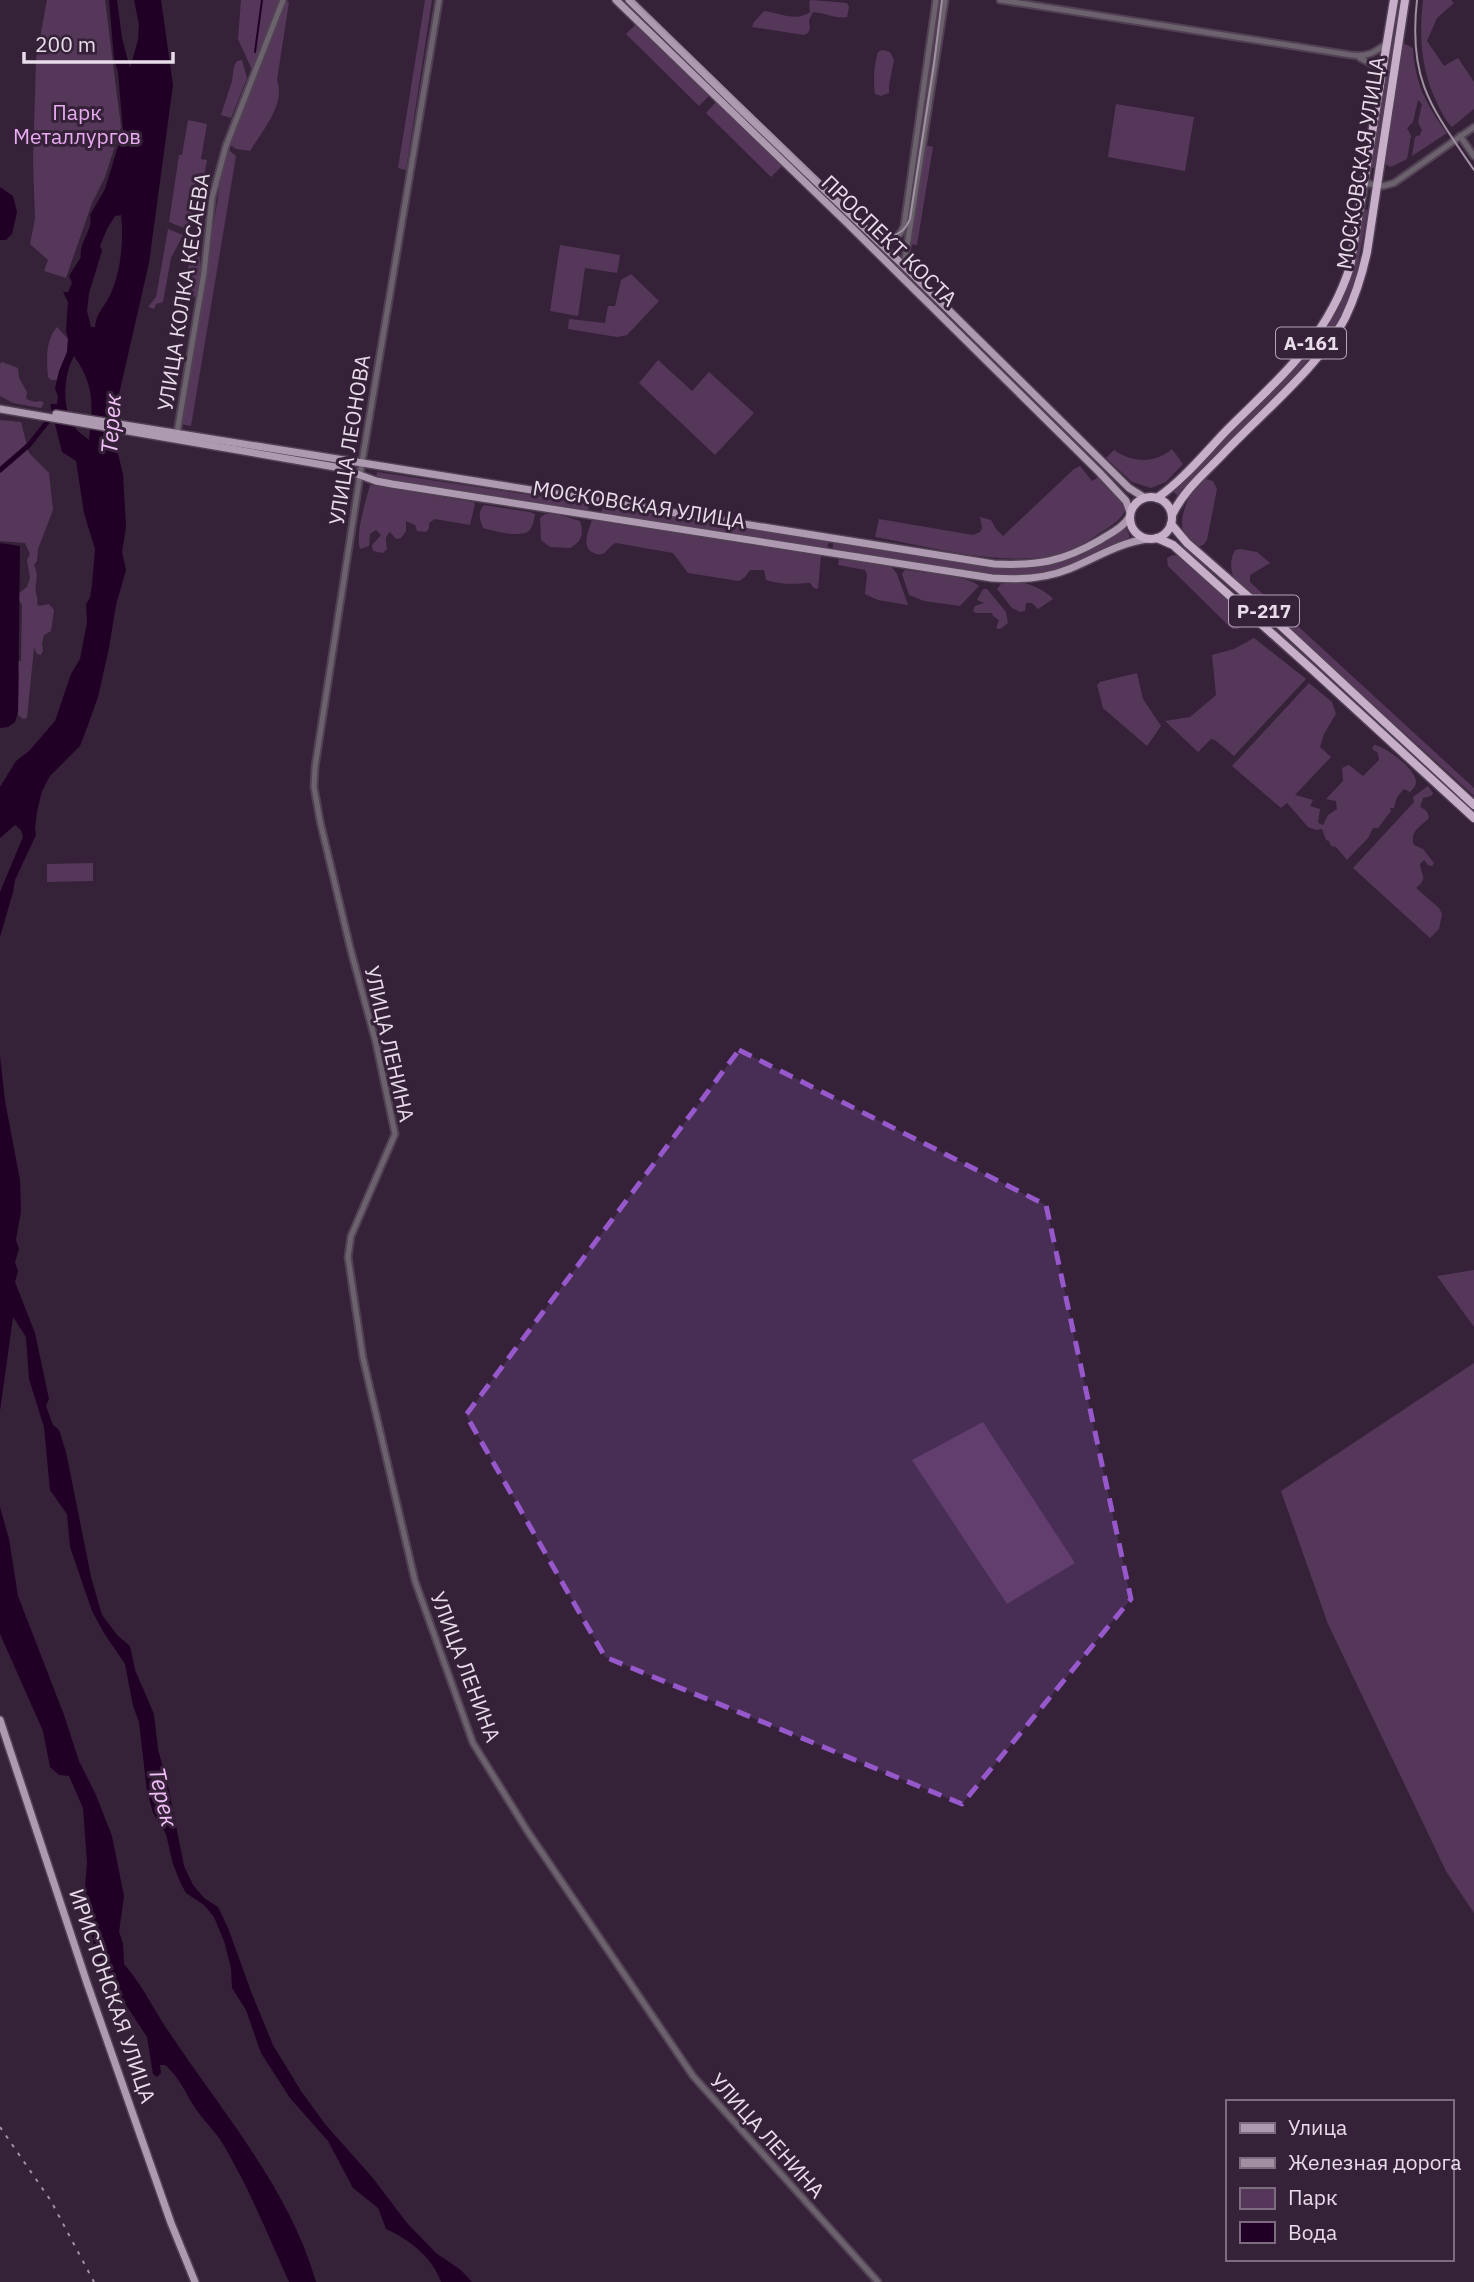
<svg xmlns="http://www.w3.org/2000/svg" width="1474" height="2282" viewBox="0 0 1474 2282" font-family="'IBM Plex Sans',sans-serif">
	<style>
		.green { fill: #553859 }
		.water { fill: #210026; fill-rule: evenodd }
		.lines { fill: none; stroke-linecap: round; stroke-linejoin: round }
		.stream { stroke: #210026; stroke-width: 2 }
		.canal { stroke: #210026; stroke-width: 5 }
		.minor-casing { stroke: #524054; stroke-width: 9 }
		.major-casing { stroke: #524054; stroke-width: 10 }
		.highway-casing { stroke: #524054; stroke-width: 11 }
		.minor { stroke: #6c626d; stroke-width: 5 }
		.major { stroke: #ad99b0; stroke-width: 7 }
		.highway { stroke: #c7afca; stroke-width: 8 }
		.tram { stroke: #a090a2; stroke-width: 2 }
		.rail { stroke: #a090a2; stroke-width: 2; stroke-dasharray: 3.5 7; stroke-linecap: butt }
		.marked { fill: #9658ca; fill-opacity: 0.2; stroke: #9658ca; stroke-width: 5; stroke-dasharray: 14 9; stroke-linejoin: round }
		.labels { text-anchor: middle; stroke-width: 6; stroke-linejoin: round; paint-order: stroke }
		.shield { fill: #352238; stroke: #b3a4b5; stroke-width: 2 }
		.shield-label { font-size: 19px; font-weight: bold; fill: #e9dcea }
		.park-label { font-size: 21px; fill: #e9abf1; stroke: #352238 }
		.street-label { font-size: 21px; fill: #e9dcea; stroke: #352238 }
		.water-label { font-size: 23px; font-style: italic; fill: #f2c0f9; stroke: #352238 }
	</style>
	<rect width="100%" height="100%" fill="#352238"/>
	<g class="green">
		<polygon points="47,0 105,0 121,127 105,177 92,203 66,278 44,271 48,260 30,244 35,219 33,162 36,59"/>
		<polygon points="241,0 283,0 252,70 238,39"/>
		<polygon points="425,0 432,0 406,170 398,168"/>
		<path d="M812 0 847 3 849 7 847 17C837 19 824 13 813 12L809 20 810 28 808 33 804 35 752 27 754 22 764 11C779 13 797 22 810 12L809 1Z"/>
		<polygon points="1396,0 1401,0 1375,168 1369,167"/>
		<path d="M1423 0H1451L1454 3 1437 18 1427 41 1444 66 1458 58 1474 82V109L1452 127C1445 120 1441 111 1437 103 1421 69 1419 37 1423 0Z"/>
		<path d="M286 2H289L277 80C286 104 262 131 250 151L236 149 228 143Z"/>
		<polygon points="636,24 709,96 699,106 626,34"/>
		<path d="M1403 43 1413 48C1415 84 1426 104 1447 133L1412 156 1415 137 1420 135 1422 130 1418 123 1422 104 1418 100 1413 122 1407 128 1411 136 1407 159 1391 167 1383 163Z"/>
		<path d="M882 50 890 52 894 60 889 85V93L881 96 875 94C873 81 874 64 878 52Z"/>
		<polygon points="242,60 247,78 231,118 221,115 232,81 234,66 237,61"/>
		<polygon points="716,102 782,166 771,177 706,113"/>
		<polygon points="1116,104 1194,117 1185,171 1108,157"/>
		<polygon points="188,120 207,124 201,159 207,160 199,203 186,229 169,222 179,155 182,155"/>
		<polygon points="924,145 933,147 917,245 908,244"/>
		<polygon points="226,148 236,156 191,426 181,424"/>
		<polygon points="1364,209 1368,210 1355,281 1347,305 1330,333 1295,375 1178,496 1172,490 1308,352 1337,311 1349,284"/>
		<polygon points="168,229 183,235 171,258 163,302 156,304 154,309 148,307 156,297"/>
		<polygon points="560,245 620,255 617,273 585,268 578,316 550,311"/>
		<path d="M193 250 198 252C203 266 199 281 196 296L190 298 185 293 190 252Z"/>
		<polygon points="631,274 659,301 627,335 617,337 568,329 569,319 605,323 608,306 615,306 621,280"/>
		<path d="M57 327 68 339 67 352 57 380H51L48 377C47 359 45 341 57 327Z"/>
		<polygon points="658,360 692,391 709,372 754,413 715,455 639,383"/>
		<polygon points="2,362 18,368 19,378 27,392 26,399 35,402 41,401 44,403 41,408 13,403 0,396 0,364"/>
		<path d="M0 420 21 422 29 453 49 473 53 510 38 549 37 561 34 565C40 578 34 583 36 593 37 597 38 600 37 604L39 606 49 604 54 610 51 631 44 635 42 643 43 651 41 655 37 654 34 648 27 718 23 719 18 715 19 671 16 669 18 661H21L22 604 18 600 19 593 27 587 30 578 27 560 30 554 25 543 0 541Z"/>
		<path d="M1172 449 1183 464 1166 482 1151 488 1132 482 1106 458 1114 450C1133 463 1154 464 1172 449Z"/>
		<path d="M1080 466 1092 481 1100 476C1124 502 1140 508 1103 531 1091 539 1079 548 1066 552 1011 570 932 547 875 537L879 519 973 535 980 532 982 528 980 517 991 520 996 529 1003 536 1074 469Z"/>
		<polygon points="377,472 589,504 588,511 376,478"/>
		<path d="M1203 478 1213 481 1217 489 1207 540C1201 552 1188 545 1184 534 1177 514 1191 492 1203 478Z"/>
		<path d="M370 485 473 502 475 504 470 525 435 519 429 523V528L426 532 417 531 415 525 406 521V531L401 538 396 539 390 532C384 537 386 542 387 549L383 553 373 551 372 545 381 535 376 530 370 534 369 546 360 549C355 534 366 501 370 485Z"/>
		<path d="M484 505 530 512 535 514C534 519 533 527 529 531 520 538 493 531 483 528 480 520 477 512 484 505Z"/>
		<polygon points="603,505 829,541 827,549 601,514"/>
		<path d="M553 513 580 521C584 534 582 541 570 548L550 547 541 540 540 518 545 514Z"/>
		<path d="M592 520 821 556 818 589 814 588 810 583C794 584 781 585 766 580L764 570H750L745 577 739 581 688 573 673 553 616 543C610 545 608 551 603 554 599 555 595 554 592 552 581 546 589 530 592 520Z"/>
		<polygon points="1126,528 1130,537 1067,568 1037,575 989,575 832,550 834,541 998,568 1030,568 1049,565 1074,557"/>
		<path d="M1240 549 1257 552 1270 563 1250 575V582L1474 788V796L1234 578C1230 568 1230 560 1235 550Z"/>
		<polygon points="1173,555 1183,557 1245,616 1242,626 1238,629 1232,629 1168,566 1167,558"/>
		<polygon points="839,559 892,567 897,574 908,605 878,600 865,594 867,575 865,570 838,565"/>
		<path d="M905 570C922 573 968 575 979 586L960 606 924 601 909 595 902 574Z"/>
		<path d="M1013 581C1027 582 1044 589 1053 599L1038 609 1032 603H1026L1025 611 1020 612 1012 608 997 589 1001 584Z"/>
		<polygon points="983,589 987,589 1006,612 1008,623 1000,629 996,628 999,620 993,616 992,613 976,613 973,611 975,606 984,603 977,600"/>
		<polygon points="1254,638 1306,679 1234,756 1215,740 1211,739 1198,752 1165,721 1190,717 1216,695 1212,655 1234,649"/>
		<polygon points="1137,673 1143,699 1161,726 1147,746 1103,708 1097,685 1100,682"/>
		<path d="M1309 683 1332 702 1336 714 1324 734 1320 747 1331 757 1295 795 1313 800 1310 806 1320 809 1318 823 1323 825 1328 815 1337 809 1336 801 1326 799 1343 781 1342 768 1349 765 1363 776 1379 760 1378 753 1372 749 1374 745C1385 746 1416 769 1416 782 1416 786 1413 789 1410 792L1404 789 1397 797 1394 808H1390L1391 811 1378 828H1373L1368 838 1347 860 1336 847 1331 846 1329 841 1326 840 1322 829 1316 830 1308 827 1287 803 1281 808 1232 766Z"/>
		<path d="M1428 786 1433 793 1431 796 1423 798 1420 807C1424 808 1429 813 1429 818 1420 827 1409 832 1414 845L1423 849 1434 863 1432 866 1428 865 1424 860 1420 864C1421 876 1429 877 1416 888L1439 908 1442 914 1439 929 1430 938 1353 868 1414 802 1413 797Z"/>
		<polygon points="93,863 93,881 47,882 47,864"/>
		<polygon points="1474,1270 1474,1327 1437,1276"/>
		<polygon points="1474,1363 1474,1913 1446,1871 1328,1624 1281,1491"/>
		<polygon points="983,1422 1075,1563 1007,1604 912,1460"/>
	</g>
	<g class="water">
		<path d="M109 0H117L122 38 130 68 138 40 139 24 134 0H161L173 85 149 263 114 416 113 434 123 474 126 527 122 552 126 570 116 605 109 648 98 697 88 725 80 746 50 776 42 791 37 812 35 827 36 835 15 880 13 892 0 937V892L23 837 21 830 15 825 0 838V787L16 761 29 751 55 721 71 674 80 659 87 622 86 604 90 598 92 585 95 549 84 513 76 461 62 452 50 404H57L58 397 55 388 59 371 67 352 68 339 66 330 68 302 63 292H68L72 283 69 276 81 257C78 242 94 230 90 215L105 189 123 130 118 72 114 59ZM121 215C124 239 121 271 111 293 105 308 97 310 95 327H91L87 311 89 293 102 251 100 246 107 229 115 216ZM74 356C95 386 93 405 89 440 85 436 79 433 76 429 61 410 63 376 74 356Z"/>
		<polygon points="0,187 13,196 17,212 12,234 6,240 0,240"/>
		<polygon points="0,543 20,546 18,712 15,722 8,727 0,728"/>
		<path d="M0 1056 5 1101 20 1180 21 1211 16 1240 19 1249 15 1262 18 1271 15 1282 35 1333 49 1399 46 1406 53 1425 59 1430 66 1452 91 1577 102 1615 118 1636 130 1646 135 1670 154 1714 158 1749 169 1790 184 1866 193 1885 204 1898 218 1907 228 1928 252 1994 273 2045 301 2091 325 2124 372 2177 407 2223 436 2253 461 2270 472 2282H441C433 2258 409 2239 386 2229L378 2208 353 2188 328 2141 290 2098 261 2053 246 2010 232 1988 231 1968 224 1941 214 1917 204 1905 186 1893 181 1884 173 1864 166 1834 153 1813 147 1791 139 1722 133 1706 125 1664 104 1633 92 1611 70 1547 67 1514 50 1490 44 1427 29 1379 26 1337 13 1317 0 1411Z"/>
		<path d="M0 1507 9 1539 18 1596 64 1715 79 1761 96 1795 112 1836 124 1896 119 1932 123 1943 124 1964C144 1987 154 2011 171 2035 223 2113 290 2190 316 2282H289C268 2235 249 2188 223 2144 215 2131 204 2121 196 2109 184 2092 182 2080 165 2065H160L161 2073 157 2077 153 2074 147 2037 97 1961 89 1921 85 1886 87 1863 83 1808 69 1776 59 1775 50 1767 43 1731 0 1634Z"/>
	</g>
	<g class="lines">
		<polyline class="stream" points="255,52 262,0"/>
		<polyline class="canal" points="0,470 29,445 52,416"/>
		<g class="minor-casing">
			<g id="minor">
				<polyline points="439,0 362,462 315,767 314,787 320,821 351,951 376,1043 395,1134 351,1236 348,1257 363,1358 415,1581 473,1743 528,1832 693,2076 878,2282"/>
				<path d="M1000 0 1351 55C1367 57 1374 53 1386 44"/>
				<polyline points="1360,58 1374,65 1382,74"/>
				<polyline points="1460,136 1474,156"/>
				<polyline points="1364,183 1383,186 1394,183 1474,127"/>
				<path d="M877 238C890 243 899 239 904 226L936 0"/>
				<polyline points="904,266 945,0"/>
				<polyline points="177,433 204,273 212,198 226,146 283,0"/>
			</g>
		</g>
		<g class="major-casing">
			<g id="major">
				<polyline points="616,0 844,220 1099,472 1126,501 1130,512"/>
				<polyline points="629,0 739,108 904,266 1129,488 1145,498"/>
				<path d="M0 409 341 468 376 481 392 484 992 578C1018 580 1045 579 1069 569 1096 558 1118 543 1147 539"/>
				<path d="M56 414 994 564C1037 566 1062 562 1100 540 1111 533 1123 528 1130 516"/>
				<polyline points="0,1720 87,1983 171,2223 195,2282"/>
			</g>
		</g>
		<g class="highway-casing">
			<g id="highway">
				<circle cx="1151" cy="518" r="21"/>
				<path d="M1157 498C1184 479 1204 454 1226 431 1279 378 1326 341 1350 267L1394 0"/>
				<path d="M1172 515C1184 490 1205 473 1223 454 1260 415 1321 364 1345 318 1355 297 1362 275 1367 252L1405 0"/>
				<polyline points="1171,524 1187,543 1267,613 1474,805"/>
				<polyline points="1157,538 1173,545 1315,672 1474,818"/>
			</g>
		</g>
		<use href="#minor" class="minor"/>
		<use href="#major" class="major"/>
		<use href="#highway" class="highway"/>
		<g class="tram">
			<path d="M633 0 869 228C885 239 902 239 910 219L934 64 942 0"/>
			<path d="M1417 0C1408 80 1431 107 1474 170"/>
		</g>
		<polyline class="rail" points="0,2127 51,2201 94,2282"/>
	</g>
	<path class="marked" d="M739 1050 1046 1205 1131 1599 962 1804 605 1657 466 1415Z"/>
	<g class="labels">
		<g class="shield">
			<rect x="1276" y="327.5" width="70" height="31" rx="5"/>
			<rect x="1229" y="595.5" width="70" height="31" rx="5"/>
		</g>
		<g class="shield-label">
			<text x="1311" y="350">А-161</text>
			<text x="1264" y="618">Р-217</text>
		</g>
		<g class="park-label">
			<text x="77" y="120">Парк<tspan x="77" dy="24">Металлургов</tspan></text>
		</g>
		<g class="street-label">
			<text transform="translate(1361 163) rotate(-81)" y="7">МОСКОВСКАЯ УЛИЦА</text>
			<text transform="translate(889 241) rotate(44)" y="7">ПРОСПЕКТ КОСТА</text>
			<text transform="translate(184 292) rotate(-81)" y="7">УЛИЦА КОЛКА КЕСАЕВА</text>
			<text transform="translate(350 440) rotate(-81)" y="7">УЛИЦА ЛЕОНОВА</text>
			<text transform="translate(639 505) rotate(9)" y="7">МОСКОВСКАЯ УЛИЦА</text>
			<text transform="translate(389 1044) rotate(77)" y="7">УЛИЦА ЛЕНИНА</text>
			<text transform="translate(465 1667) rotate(69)" y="7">УЛИЦА ЛЕНИНА</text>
			<text transform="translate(112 1996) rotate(71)" y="7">ИРИСТОНСКАЯ УЛИЦА</text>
			<text transform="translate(767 2136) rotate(48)" y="7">УЛИЦА ЛЕНИНА</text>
		</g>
		<g class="water-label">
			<text transform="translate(111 424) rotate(-86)" y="8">Терек</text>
			<text transform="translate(163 1797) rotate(77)" y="8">Терек</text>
		</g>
	</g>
	<rect x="1226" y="2100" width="228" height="161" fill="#352238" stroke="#7d6c7f" stroke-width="2"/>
	<rect x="1240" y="2123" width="35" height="10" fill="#ad99b0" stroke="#7d6c7f" stroke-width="2"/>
	<text x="1288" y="2135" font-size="21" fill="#e9dcea">Улица</text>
	<rect x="1240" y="2158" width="35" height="10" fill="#a090a2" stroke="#7d6c7f" stroke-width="2"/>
	<text x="1288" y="2170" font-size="21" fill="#e9dcea">Железная дорога</text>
	<rect x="1240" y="2188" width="35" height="21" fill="#553859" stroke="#7d6c7f" stroke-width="2"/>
	<text x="1288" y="2205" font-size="21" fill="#e9dcea">Парк</text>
	<rect x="1240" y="2222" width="35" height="21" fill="#210026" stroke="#7d6c7f" stroke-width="2"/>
	<text x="1288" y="2240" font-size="21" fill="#e9dcea">Вода</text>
	<path d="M24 52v10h149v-10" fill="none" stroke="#e9dcea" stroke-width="3.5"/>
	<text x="35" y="52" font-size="21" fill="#e9dcea" stroke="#352238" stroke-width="5" paint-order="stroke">200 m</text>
</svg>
